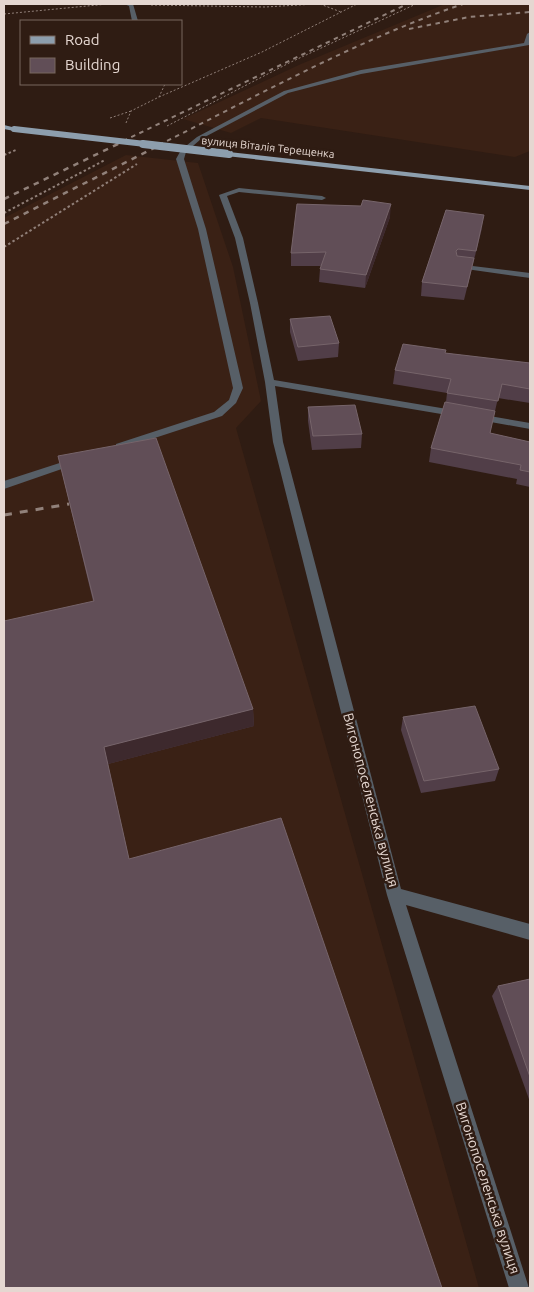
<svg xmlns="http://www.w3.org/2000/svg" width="534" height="1292" viewBox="0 0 534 1292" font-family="Ubuntu,sans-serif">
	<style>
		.built { fill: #3a2115 }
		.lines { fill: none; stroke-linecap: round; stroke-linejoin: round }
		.path-far1 { stroke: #907f78; stroke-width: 1; stroke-dasharray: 2 2; stroke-linecap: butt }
		.path { stroke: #907f78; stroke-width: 2; stroke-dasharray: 2.5 2.5; stroke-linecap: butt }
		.service { fill: #575f67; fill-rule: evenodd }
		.minor { fill: #575f67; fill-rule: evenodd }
		.primary { fill: #8d9ead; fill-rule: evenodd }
		.rail-far2 { stroke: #91817a; stroke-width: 2; stroke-dasharray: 4.5 4.5; stroke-linecap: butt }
		.rail-far1 { stroke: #91817a; stroke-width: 2.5; stroke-dasharray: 5.5 5.5; stroke-linecap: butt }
		.rail { stroke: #91817a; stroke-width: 3; stroke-dasharray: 8 8; stroke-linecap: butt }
		.primary-bridge-far1 { stroke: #8d9ead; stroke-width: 6 }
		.primary-bridge { stroke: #8d9ead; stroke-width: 8 }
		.wall { fill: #513e48 }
		.shaded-wall { fill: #3d292d }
		.building { fill: #614e57; stroke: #76646a }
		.labels { text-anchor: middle; stroke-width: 5; stroke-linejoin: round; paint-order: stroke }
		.far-street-label { font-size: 11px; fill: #e5d7d1; stroke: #2f1c13 }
		.street-label { font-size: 14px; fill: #e5d7d1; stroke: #2f1c13 }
	</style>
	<rect width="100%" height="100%" fill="#2f1c13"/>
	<g class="built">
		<polygon points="445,4 530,4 530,151 515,157 261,118 231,133 183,119 301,64"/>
		<polygon points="126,155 198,163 233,267 261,401 236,428 479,1288 4,1288 4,218"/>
	</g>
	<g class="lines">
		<g class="path-far1">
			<polyline points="320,4 341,12"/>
			<polyline points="151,5 265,7 316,4"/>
			<polyline points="4,14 108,4"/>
			<polyline points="159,97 262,52 357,4"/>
			<polyline points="110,118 131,111"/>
			<polyline points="126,123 131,111 159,97 165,84"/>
			<polyline points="167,126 291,62 416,4"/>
		</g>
		<g class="path">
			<polyline points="4,155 16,150"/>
			<polyline points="4,213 105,160"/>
			<polyline points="4,247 137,164"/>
		</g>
		<g class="service">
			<polygon points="124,4 133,4 138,21 132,21 129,6"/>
			<polygon points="530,32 529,45 361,74 288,93 201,139 186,152 184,159 206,229 243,388 236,403 222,416 124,448 116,448 116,444 214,412 229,400 233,388 198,229 176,159 181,150 197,137 284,91 361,70 524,43 527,34"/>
			<polygon points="239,188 322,196 326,198 322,200 239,192 227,196 243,238 258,303 254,306 250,303 235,238 219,195"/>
			<polygon points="75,458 80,461 79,463 4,489 4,481"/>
		</g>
		<g class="minor">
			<polygon points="456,264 530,273 530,278 459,268 456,268"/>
			<polygon points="254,300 258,303 274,380 459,411 464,414 459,417 275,386 283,442 401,889 530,924 530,940 406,905 529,1288 509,1288 387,895 273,442 265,382 250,303"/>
			<polygon points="478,414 530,423 530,429 474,419 474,415"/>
		</g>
		<g class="primary">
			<polygon points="4,125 16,128 17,129 14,131 4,129"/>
			<polygon points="229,152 530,186 530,190 226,156 225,154"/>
		</g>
		<g class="rail-far2">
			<polyline points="409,29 469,17 530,12"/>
			<polyline points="115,145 407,4"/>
			<path d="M159 145C259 95 357 40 463 4"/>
		</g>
		<g class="rail-far1">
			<polyline points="4,199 118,144"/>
			<polyline points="4,224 162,144"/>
		</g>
		<polyline class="rail" points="4,515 69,504"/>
		<polyline class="primary-bridge-far1" points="14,129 154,145"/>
		<polyline class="primary-bridge" points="143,144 229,154"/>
	</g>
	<g class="wall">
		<polygon points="446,210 482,228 464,300 421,296 422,282"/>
		<polygon points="390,217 365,288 319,282 320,269 321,266 291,266 291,253"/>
		<polygon points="290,319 339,343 338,357 298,361 290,332"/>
		<polygon points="445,353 530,363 530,403 498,398 490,433 530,442 530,487 516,484 517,479 429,462 431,448 446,402 447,393 393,384 395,370"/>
		<polygon points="308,407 362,434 361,448 312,450 308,421"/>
		<polygon points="58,456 253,709 254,726 108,764 129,859 4,1288 93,601"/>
		<polygon points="403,717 499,769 495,781 421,793 401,730"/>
		<polygon points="530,979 530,1102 492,996 498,986"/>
	</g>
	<g class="shaded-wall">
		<polygon points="391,204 390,217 365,288 366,275"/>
		<polygon points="484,215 482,228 473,264 476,251"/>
		<polygon points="253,709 254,726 108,764 133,874 104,747"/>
	</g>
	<g class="building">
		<polygon points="363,200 391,204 366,275 320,269 326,252 291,253 297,204 361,206"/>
		<polygon points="446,210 484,215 476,251 458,249 456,251 457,256 474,258 467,287 422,282"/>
		<polygon points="330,316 339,343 298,347 290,319"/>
		<polygon points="403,344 446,350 445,353 530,363 530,389 502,384 498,401 447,393 451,379 395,370"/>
		<polygon points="445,402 495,411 490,433 530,442 530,472 520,470 521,465 431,448"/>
		<polygon points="355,405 362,434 313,436 308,407"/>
		<polygon points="156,438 253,709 104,747 129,859 281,818 442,1288 4,1288 4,621 94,601 58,456"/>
		<polygon points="475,706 499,769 424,781 403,717"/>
		<polygon points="530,979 530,1077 498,986"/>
	</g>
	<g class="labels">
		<g class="far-street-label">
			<text transform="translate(268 147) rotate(6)" y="4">вулиця Віталія Терещенка</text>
		</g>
		<g class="street-label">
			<text transform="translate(371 800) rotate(75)" y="5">Вигонопоселенська вулиця</text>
			<text transform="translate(488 1188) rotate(72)" y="5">Вигонопоселенська вулиця</text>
		</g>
	</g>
	<rect width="534" height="1292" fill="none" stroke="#e5d7d1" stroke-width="10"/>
	<rect x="20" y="20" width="162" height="65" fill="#2f1c13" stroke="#78675f"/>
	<rect x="30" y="36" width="25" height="8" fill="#8d9ead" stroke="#78675f"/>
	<text x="65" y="45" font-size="15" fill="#e5d7d1">Road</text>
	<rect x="30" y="58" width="25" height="15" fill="#614e57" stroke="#78675f"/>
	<text x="65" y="70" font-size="15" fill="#e5d7d1">Building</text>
</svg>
